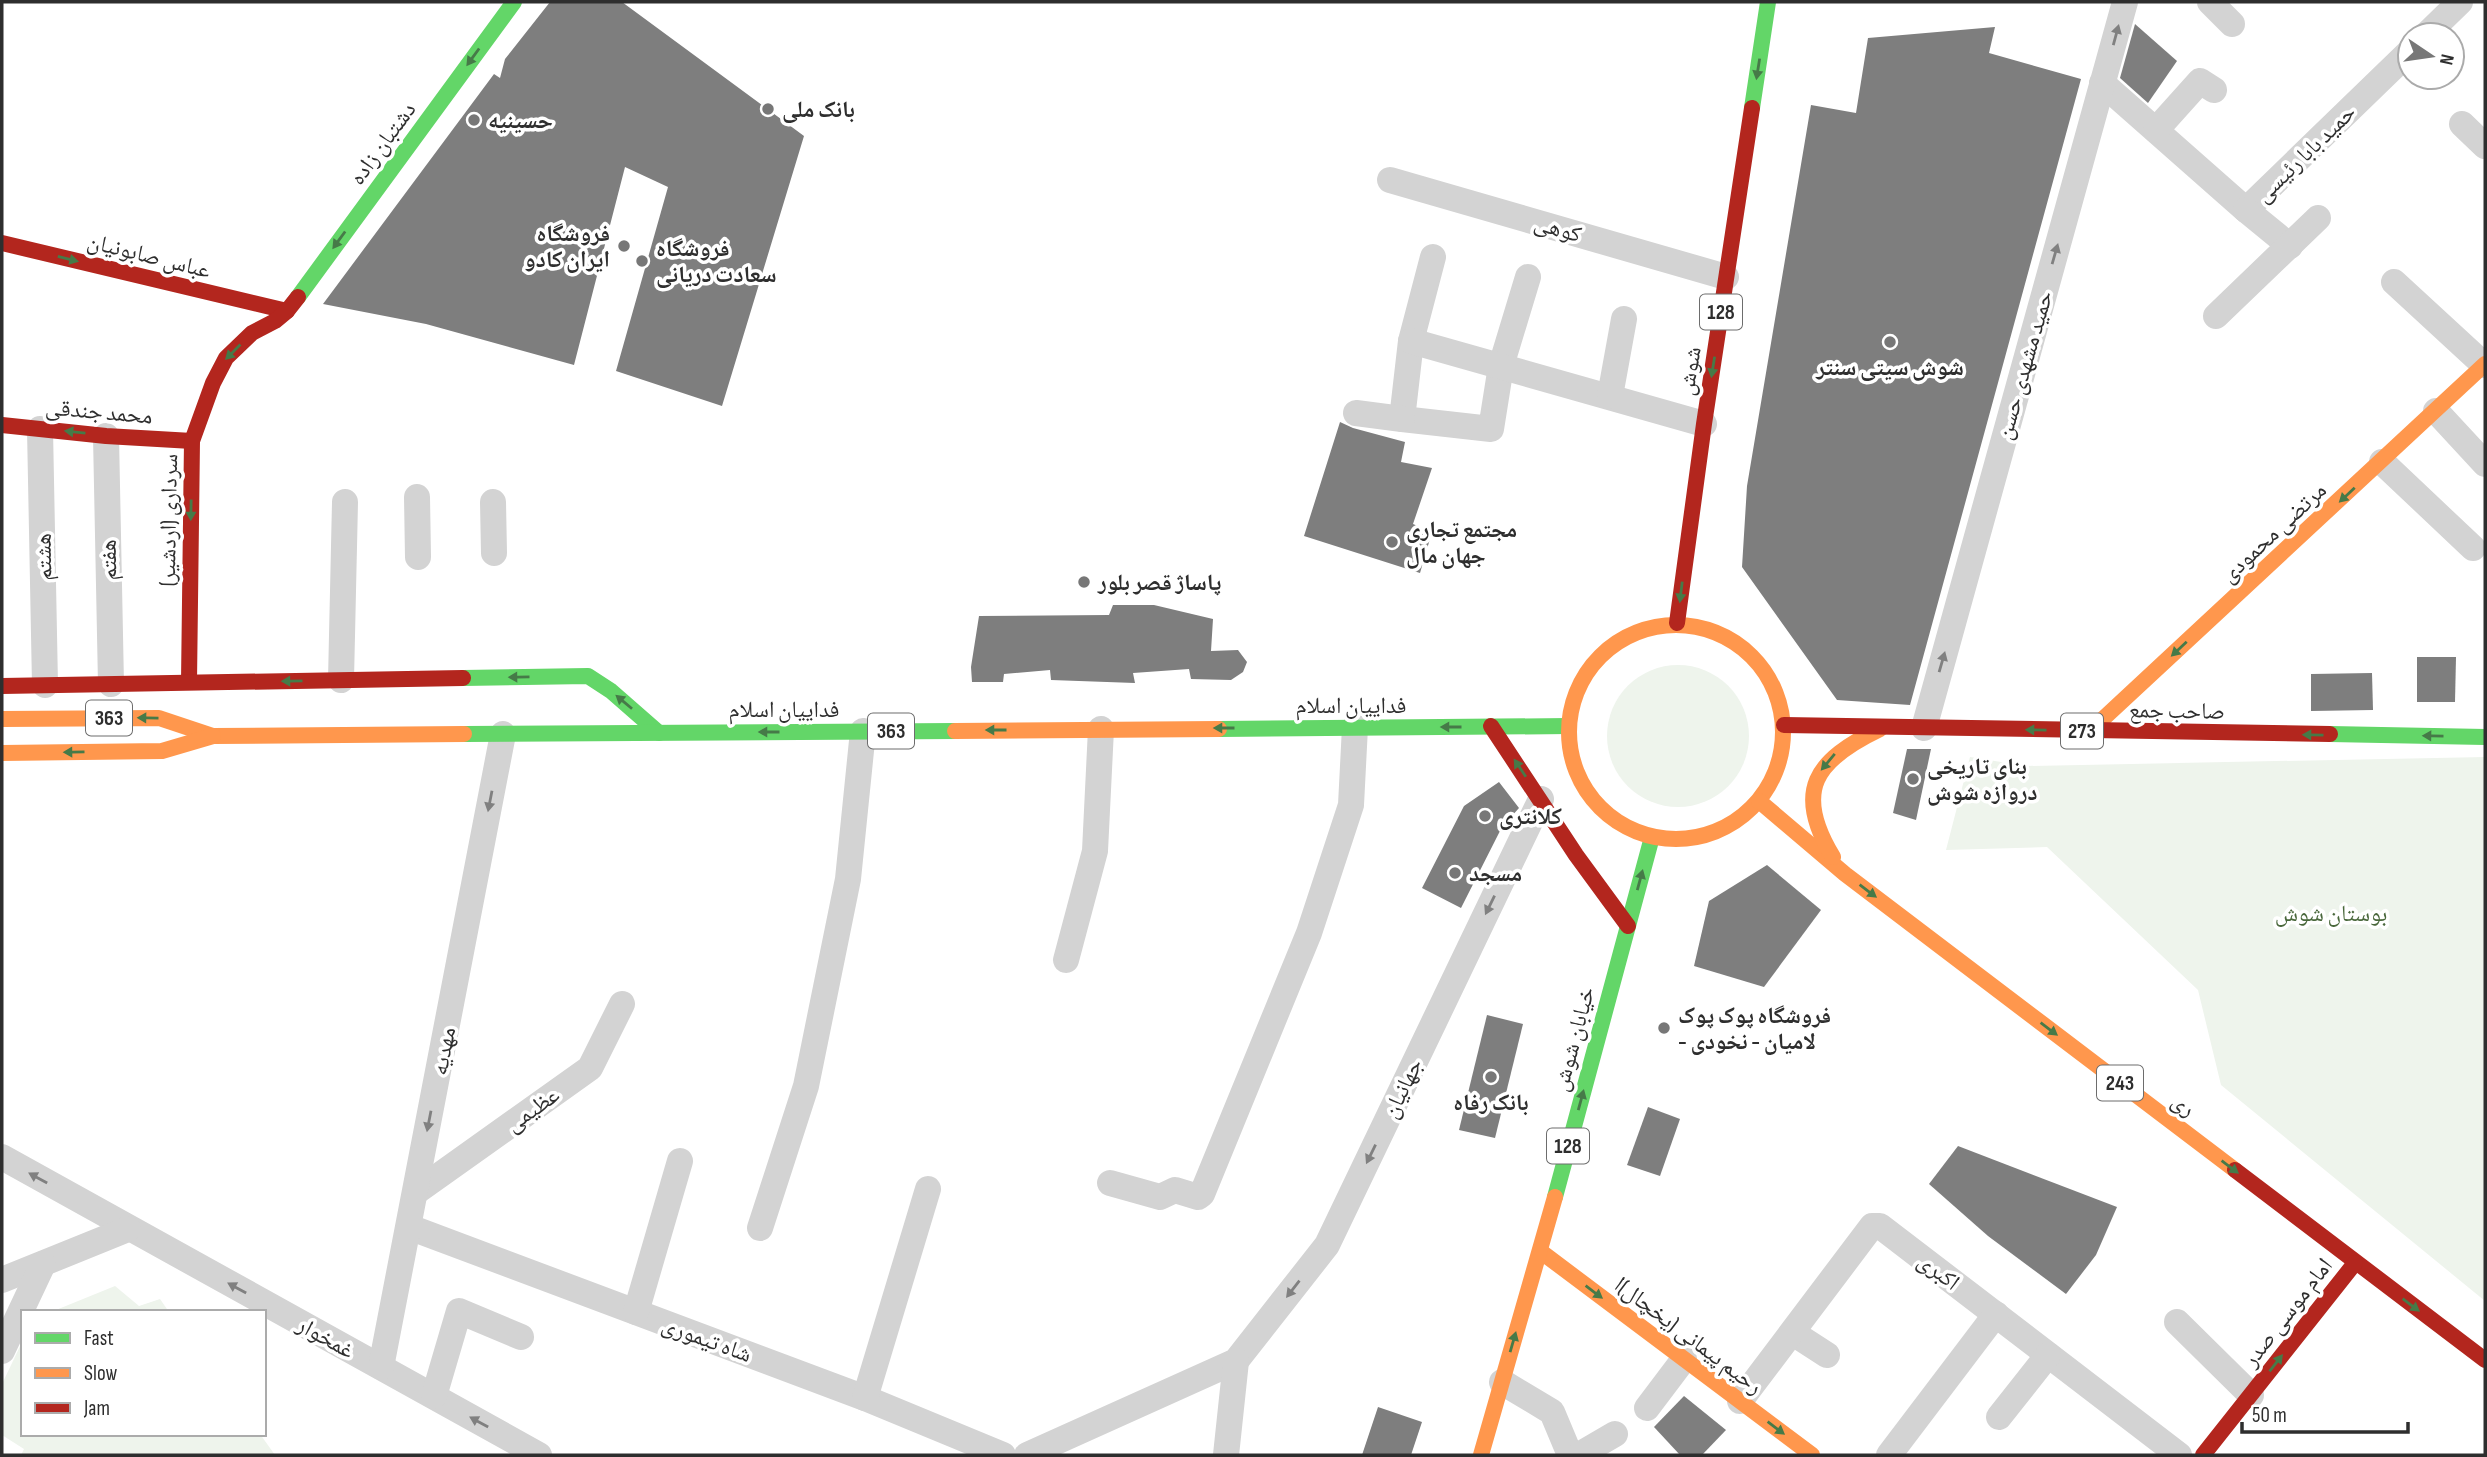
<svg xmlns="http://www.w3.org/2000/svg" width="2487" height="1457" viewBox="0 0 2487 1457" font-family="'Sofia Sans Condensed','Noto Naskh Arabic',sans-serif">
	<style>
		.green { fill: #eef4ec }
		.building { fill: #7e7e7e }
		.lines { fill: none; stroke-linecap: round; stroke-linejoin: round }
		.street { stroke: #d3d3d3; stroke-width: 26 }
		.fast { stroke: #63d668; stroke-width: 16 }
		.slow { stroke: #ff974d; stroke-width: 16 }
		.jam { stroke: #b3261e; stroke-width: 16 }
		.oneway { fill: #808080 }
		.oneway2 { fill: #467a48 }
		.poi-dot { fill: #777; stroke: #fff; stroke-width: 2.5 }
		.labels { text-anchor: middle; stroke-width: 7; stroke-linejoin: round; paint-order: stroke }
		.shield { fill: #fff; stroke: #6d6d6d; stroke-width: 2 }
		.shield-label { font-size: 21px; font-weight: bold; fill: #2e2e2e }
		.poi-label { font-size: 23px; font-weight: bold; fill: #2e2e2e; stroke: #fff; text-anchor: start }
		.street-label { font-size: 23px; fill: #2e2e2e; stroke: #fff }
		.park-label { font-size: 23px; fill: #4a683c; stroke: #fff }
	</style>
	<rect width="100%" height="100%" fill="#fff"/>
	<g class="green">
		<circle cx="1678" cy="736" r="71"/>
		<polygon points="1970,757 2026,766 2485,757 2485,1301 2221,1085 2198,990 2047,847 1946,850"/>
		<polygon points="115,1286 139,1306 160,1299 169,1312 51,1312"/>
		<polygon points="23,1340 23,1434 260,1434 275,1455 21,1455 24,1449 2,1435 2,1384"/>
	</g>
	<g class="building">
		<polygon points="550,2 622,2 804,136 722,406 616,371 668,187 625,167 574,365 426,324 323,304 494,74 500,78 505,59"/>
		<polygon points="2135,24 2177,61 2148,103 2120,78"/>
		<polygon points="1995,27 1989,53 2081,79 1910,705 1837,700 1742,567 1747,486 1811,105 1856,113 1868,38"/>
		<polygon points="1340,422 1353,428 1405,442 1401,462 1432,468 1413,524 1432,532 1420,573 1304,536"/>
		<polygon points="1113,605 1154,605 1213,619 1211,651 1238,650 1247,662 1243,672 1231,680 1191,679 1189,669 1133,673 1135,683 1051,680 1050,670 1004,674 1003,682 972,682 971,667 979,616 1109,615"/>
		<polygon points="2417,657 2456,657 2455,702 2417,702"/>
		<polygon points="2372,673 2373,710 2311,711 2311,674"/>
		<polygon points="1907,749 1931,749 1916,820 1893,813"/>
		<polygon points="1499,782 1519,808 1502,827 1461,908 1422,888 1464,806"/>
		<polygon points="1767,865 1821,910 1764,987 1694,966 1709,901"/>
		<polygon points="1487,1015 1523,1024 1495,1138 1459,1130"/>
		<polygon points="1648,1107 1680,1119 1660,1176 1627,1165"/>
		<polygon points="1958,1146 2117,1207 2096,1255 2066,1294 1988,1236 1929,1184"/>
		<polygon points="1684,1396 1726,1430 1702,1455 1680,1455 1654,1427"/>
		<polygon points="1378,1407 1422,1422 1411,1455 1362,1455"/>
	</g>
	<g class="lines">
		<g class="street">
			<polyline points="2210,2 2232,24"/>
			<polyline points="2426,35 2460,2"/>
			<polyline points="2102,83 2246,210 2410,51"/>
			<polyline points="2462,124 2485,146"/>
			<polyline points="2156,130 2200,81 2214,90"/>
			<polyline points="1390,180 1726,277"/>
			<polyline points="2246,210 2290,246"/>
			<polyline points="1433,257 1411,341 1402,419 1491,429 1501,366 1528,277"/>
			<polyline points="2394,282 2484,365"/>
			<polyline points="2216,316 2318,218"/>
			<polyline points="1411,341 1704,424"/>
			<polyline points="1610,396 1624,319"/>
			<polyline points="2436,411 2485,464"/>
			<polyline points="1356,413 1402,419"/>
			<polyline points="40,429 45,685"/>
			<polyline points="106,436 111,684"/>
			<polyline points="2382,462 2473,548"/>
			<polyline points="417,497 418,557"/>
			<polyline points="493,502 494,553"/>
			<polyline points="341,680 345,502"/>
			<polyline points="1924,728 2125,2"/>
			<polyline points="1066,960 1095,851 1101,729"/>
			<polyline points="2,1157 539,1455"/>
			<polyline points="1110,1183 1160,1197 1175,1190 1198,1197 1202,1194 1309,933 1351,805 1355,727"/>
			<polyline points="416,1192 590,1068 622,1004"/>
			<polyline points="409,1227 865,1398 1003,1455"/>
			<polyline points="760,1228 806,1086 848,879 863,731"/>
			<polyline points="2,1280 128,1229"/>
			<polyline points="636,1312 680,1161"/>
			<polyline points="2177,1322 2251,1395"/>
			<polyline points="1793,1333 1827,1355"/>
			<polyline points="2,1351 43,1264"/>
			<polyline points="381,1367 503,734"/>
			<polyline points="1502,1382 1552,1412 1570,1455"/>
			<polyline points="434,1396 459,1311 521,1337"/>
			<polyline points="865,1398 928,1189"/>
			<polyline points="1740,1401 1872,1226 1880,1226 2179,1455"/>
			<polyline points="1647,1408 1684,1359"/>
			<polyline points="1999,1417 2048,1355"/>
			<polyline points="1027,1455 1236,1361 1327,1245 1541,799"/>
			<polyline points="1226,1455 1236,1361"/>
			<polyline points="1579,1455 1615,1434"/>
			<polyline points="1889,1455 1996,1314"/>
		</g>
		<g class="fast">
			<polyline points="1752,108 1768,2"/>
			<polyline points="298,297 514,2"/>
			<polyline points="463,678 588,676 611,691 659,733"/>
			<polyline points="1219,729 1569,726"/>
			<polyline points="464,734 955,731"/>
			<polyline points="2330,734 2485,737"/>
			<polyline points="1555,1197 1652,837"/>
		</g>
		<g class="slow">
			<circle cx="1676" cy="732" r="107"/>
			<polyline points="2,719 159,718 213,736 464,734"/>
			<polyline points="955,731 1219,729"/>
			<polyline points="2090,731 2485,364"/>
			<polyline points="2,753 162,751 213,736"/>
			<polyline points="1759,801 1845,874 2235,1170"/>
			<path d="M1833 857C1793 791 1815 760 1880 729"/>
			<polyline points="1540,1251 1812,1455"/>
			<polyline points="1481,1455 1555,1197"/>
		</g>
		<g class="jam">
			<polyline points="2,243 287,311"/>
			<polyline points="2,425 106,436 192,441"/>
			<polyline points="1677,623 1704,424 1752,108"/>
			<polyline points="189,682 192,441 213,383 226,358 252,333 275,321 287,311 298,297"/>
			<polyline points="2,686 463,678"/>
			<polyline points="1784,725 2330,734"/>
			<polyline points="1491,726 1576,855 1628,926"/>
			<polyline points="2235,1170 2485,1360"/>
			<polyline points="2203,1455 2355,1263"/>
		</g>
	</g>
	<defs><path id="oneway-solid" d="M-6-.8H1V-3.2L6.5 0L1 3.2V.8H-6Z" transform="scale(1.75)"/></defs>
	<g class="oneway">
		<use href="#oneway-solid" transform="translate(2116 35) rotate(-75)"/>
		<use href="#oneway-solid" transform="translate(2055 254) rotate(-74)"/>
		<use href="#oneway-solid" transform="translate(1942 662) rotate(-74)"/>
		<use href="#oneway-solid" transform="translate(490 801) rotate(101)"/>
		<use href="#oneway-solid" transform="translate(1490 905) rotate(116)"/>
		<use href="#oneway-solid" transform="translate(429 1121) rotate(101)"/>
		<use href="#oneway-solid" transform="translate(1371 1154) rotate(116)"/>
		<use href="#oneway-solid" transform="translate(38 1178) rotate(-151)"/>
		<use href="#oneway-solid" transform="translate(237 1288) rotate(-151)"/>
		<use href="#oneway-solid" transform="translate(1293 1289) rotate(128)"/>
		<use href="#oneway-solid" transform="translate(479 1422) rotate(-151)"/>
	</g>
	<g class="oneway2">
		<use href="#oneway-solid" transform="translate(473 57) rotate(126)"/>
		<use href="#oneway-solid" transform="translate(1758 69) rotate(99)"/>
		<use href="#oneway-solid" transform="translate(339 240) rotate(126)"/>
		<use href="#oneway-solid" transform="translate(68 259) rotate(14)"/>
		<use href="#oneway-solid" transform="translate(233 352) rotate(135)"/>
		<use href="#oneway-solid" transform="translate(1713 367) rotate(99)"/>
		<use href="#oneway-solid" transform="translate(75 432) rotate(-174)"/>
		<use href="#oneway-solid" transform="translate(2347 495) rotate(137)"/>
		<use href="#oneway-solid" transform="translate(191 510) rotate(91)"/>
		<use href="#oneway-solid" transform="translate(1681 592) rotate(97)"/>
		<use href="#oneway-solid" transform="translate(2179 649) rotate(137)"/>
		<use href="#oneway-solid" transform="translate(519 677) rotate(179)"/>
		<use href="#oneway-solid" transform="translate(292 681) rotate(179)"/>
		<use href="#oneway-solid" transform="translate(624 702) rotate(-140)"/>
		<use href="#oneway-solid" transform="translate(148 718) rotate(-179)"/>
		<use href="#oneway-solid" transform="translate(1451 727) rotate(180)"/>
		<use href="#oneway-solid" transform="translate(1224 728) rotate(180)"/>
		<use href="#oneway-solid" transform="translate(996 730) rotate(180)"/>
		<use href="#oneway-solid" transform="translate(2036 730) rotate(-179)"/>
		<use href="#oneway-solid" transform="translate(769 732) rotate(180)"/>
		<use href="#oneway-solid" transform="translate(2313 735) rotate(-179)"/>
		<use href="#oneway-solid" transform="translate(2433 736) rotate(-179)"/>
		<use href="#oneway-solid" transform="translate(74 752) rotate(179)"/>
		<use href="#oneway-solid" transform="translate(1828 762) rotate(130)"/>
		<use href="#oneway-solid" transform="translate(1520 768) rotate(-124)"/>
		<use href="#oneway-solid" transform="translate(1640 880) rotate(-75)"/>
		<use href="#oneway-solid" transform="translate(1868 891) rotate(37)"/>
		<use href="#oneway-solid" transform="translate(2049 1029) rotate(37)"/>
		<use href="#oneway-solid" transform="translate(1581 1100) rotate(-75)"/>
		<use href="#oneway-solid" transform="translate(2230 1167) rotate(37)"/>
		<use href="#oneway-solid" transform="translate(1594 1292) rotate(37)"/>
		<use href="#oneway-solid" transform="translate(2411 1305) rotate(37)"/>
		<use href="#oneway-solid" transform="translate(1513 1342) rotate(-74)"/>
		<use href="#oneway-solid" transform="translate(2276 1363) rotate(-52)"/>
		<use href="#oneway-solid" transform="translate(1776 1428) rotate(37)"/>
	</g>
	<g class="poi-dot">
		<circle cx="768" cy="109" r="7"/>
		<circle cx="474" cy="120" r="7"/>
		<circle cx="624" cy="246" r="7"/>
		<circle cx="642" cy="261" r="7"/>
		<circle cx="1890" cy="342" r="7"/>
		<circle cx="1392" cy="542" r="7"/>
		<circle cx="1084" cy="582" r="7"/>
		<circle cx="1913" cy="779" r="7"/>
		<circle cx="1485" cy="816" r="7"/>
		<circle cx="1455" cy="873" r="7"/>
		<circle cx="1664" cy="1028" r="7"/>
		<circle cx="1491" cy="1077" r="7"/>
	</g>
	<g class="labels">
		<g class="shield">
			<rect x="1700" y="294.5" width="42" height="35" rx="5"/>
			<rect x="86" y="700.5" width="46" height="35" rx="5"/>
			<rect x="868" y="713.5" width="46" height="35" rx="5"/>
			<rect x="2061" y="713.5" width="42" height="35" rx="5"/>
			<rect x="2097" y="1065.5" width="46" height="35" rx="5"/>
			<rect x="1547" y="1128.5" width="42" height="35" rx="5"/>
		</g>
		<g class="shield-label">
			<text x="1721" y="319">128</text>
			<text x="109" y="725">363</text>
			<text x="891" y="738">363</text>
			<text x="2082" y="738">273</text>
			<text x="2120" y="1090">243</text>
			<text x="1568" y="1153">128</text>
		</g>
		<g class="poi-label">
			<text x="782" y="117">بانک ملی</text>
			<text x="488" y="128">حسینیه</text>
			<text x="610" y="241" text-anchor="end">فروشگاه<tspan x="610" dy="26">ایران کادو</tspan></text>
			<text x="656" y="256">فروشگاه<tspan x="656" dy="26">سعادت دریانی</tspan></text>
			<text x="1890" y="375" text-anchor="middle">شوش سیتی سنتر</text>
			<text x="1406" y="537">مجتمع تجاری<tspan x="1406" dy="26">جهان مال</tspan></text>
			<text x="1098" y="590">پاساژ قصر بلور</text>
			<text x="1927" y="774">بنای تاریخی<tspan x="1927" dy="26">دروازه شوش</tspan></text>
			<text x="1499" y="824">کلانتری</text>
			<text x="1469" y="881">مسجد</text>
			<text x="1678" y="1023">فروشگاه پوک پوک<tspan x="1678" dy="26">- لاميان - نخودی</tspan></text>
			<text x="1491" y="1110" text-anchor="middle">بانک رفاه</text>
		</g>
		<g class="street-label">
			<text transform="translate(382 143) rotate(-54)" y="8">دشتبان زاده</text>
			<text transform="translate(2305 153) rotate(-44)" y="8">حمید بابا رئیسی</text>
			<text transform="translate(1558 228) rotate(16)" y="8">کوهی</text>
			<text transform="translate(149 255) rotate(14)" y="8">عباس صابونیان</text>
			<text transform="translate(2024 365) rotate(-74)" y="8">حمید مشهدی حسن</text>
			<text transform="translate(1689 371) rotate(-81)" y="8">شوش</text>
			<text transform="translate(99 411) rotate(5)" y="8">محمد جندقی</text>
			<text transform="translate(168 520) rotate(-89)" y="8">سرداری (اردشیر)</text>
			<text transform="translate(2273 532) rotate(-43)" y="8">مرتضی محمودی</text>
			<text transform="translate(43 557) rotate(-91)" y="8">هشتم</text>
			<text transform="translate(108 560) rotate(-91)" y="8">هفتم</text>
			<text x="1351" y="713">فداییان اسلام</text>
			<text x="784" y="717">فداییان اسلام</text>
			<text transform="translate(2177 710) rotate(1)" y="8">صاحب جمع</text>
			<text transform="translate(1573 1039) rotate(-75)" y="8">خیابان شوش</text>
			<text transform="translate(443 1051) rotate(-79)" y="8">مهدیه</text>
			<text transform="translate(1402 1088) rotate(-64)" y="8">جهانیان</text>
			<text transform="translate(2184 1104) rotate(37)" y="8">ری</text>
			<text transform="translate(532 1109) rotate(-35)" y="8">عظیمی</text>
			<text transform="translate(1939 1271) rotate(37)" y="8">اکبری</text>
			<text transform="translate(2287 1312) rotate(-52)" y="8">امام موسی صدر</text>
			<text transform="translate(1689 1335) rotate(37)" y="8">رحیم پیمانی (یخچال)ا</text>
			<text transform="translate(326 1337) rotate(29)" y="8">غمخوار</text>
			<text transform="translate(707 1339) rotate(20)" y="8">شاه تیموری</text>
		</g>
		<g class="park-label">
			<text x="2331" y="921">بوستان شوش</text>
		</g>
	</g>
	<rect width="2487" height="1457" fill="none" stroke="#2e2e2e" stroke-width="7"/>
	<rect x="21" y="1310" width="245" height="126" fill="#ffffff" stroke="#ababab" stroke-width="2"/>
	<rect x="35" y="1333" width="35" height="10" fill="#63d668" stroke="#ababab" stroke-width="2"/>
	<text x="84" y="1345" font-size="21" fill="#2e2e2e">Fast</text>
	<rect x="35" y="1368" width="35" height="10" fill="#ff974d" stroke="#ababab" stroke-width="2"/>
	<text x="84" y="1380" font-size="21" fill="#2e2e2e">Slow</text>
	<rect x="35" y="1403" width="35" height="10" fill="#b3261e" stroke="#ababab" stroke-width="2"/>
	<text x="84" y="1415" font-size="21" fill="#2e2e2e">Jam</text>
	<g transform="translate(2431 56) rotate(103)"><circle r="33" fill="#ffffff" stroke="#ababab" stroke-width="2"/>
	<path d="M0-5L12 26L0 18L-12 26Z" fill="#777777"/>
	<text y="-10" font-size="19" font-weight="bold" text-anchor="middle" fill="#2e2e2e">N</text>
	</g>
	<path d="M2242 1422v10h166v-10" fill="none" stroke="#2e2e2e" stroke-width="3.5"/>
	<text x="2252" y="1422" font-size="21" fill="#2e2e2e" stroke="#ffffff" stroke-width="5" paint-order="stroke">50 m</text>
</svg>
